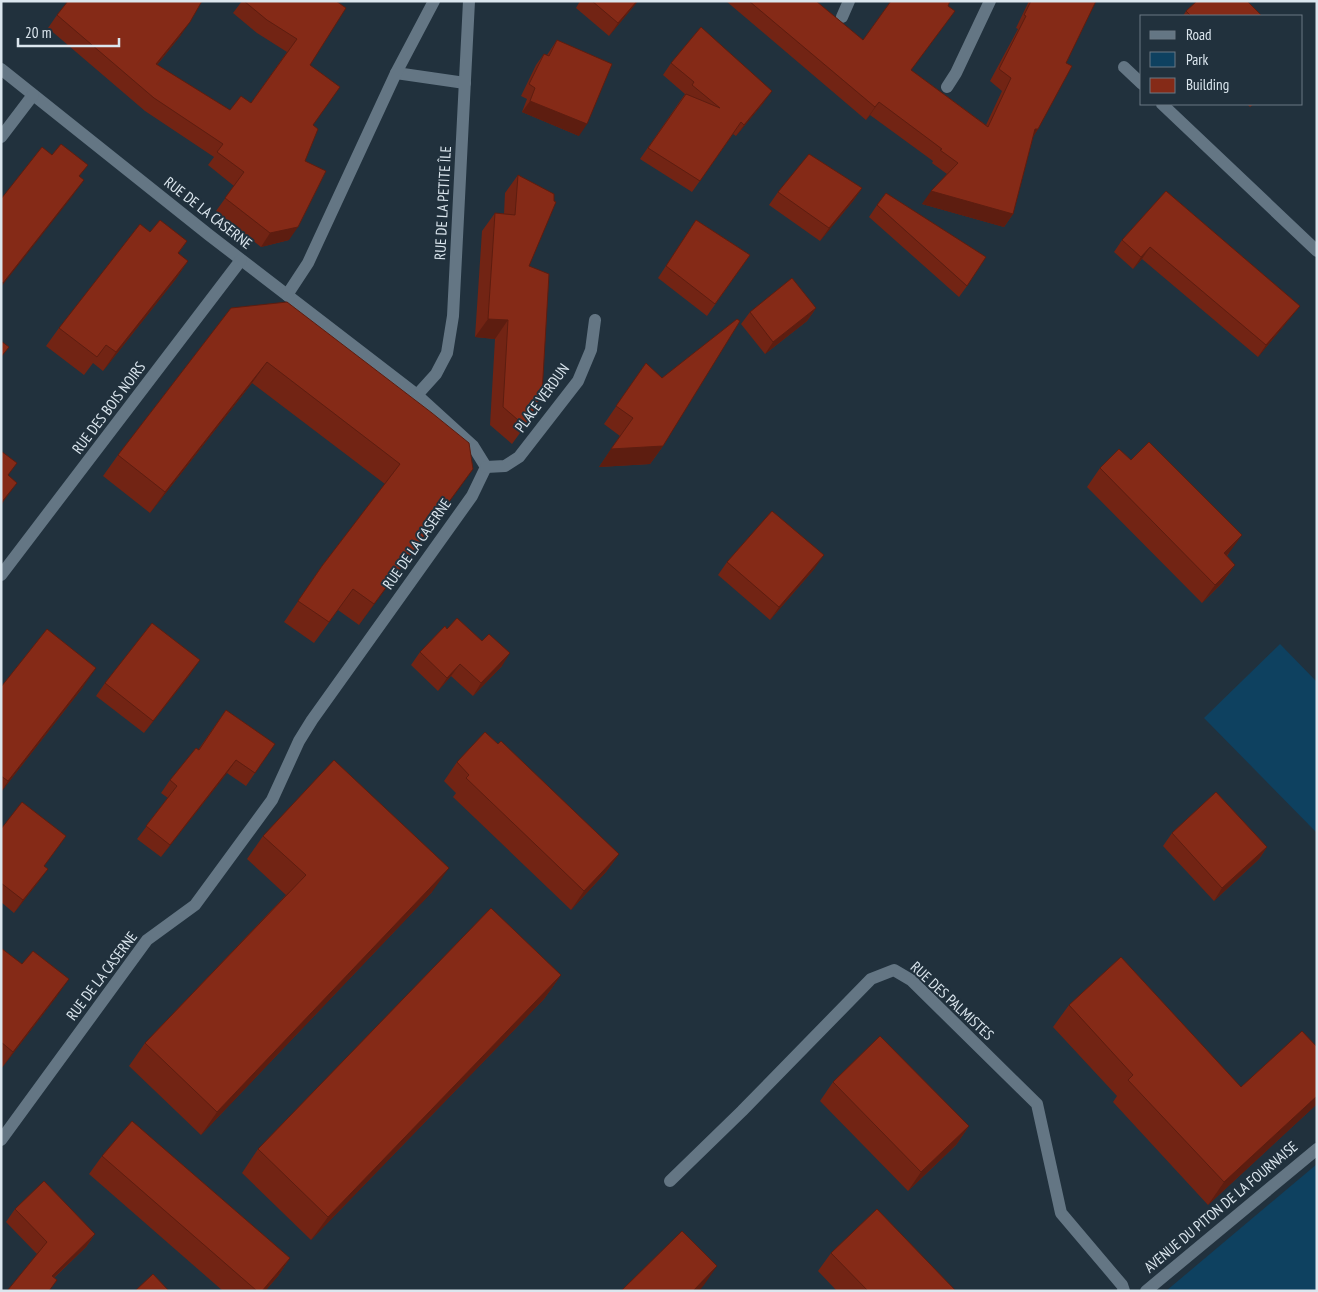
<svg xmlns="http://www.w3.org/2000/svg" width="1318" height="1292" viewBox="0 0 1318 1292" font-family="'PT Sans Narrow',sans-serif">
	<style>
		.green { fill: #0e4160 }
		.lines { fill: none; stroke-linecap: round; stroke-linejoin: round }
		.street { stroke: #647684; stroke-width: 12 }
		.wall { fill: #722414 }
		.shaded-wall { fill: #5d1d10 }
		.building { fill: #852a17; stroke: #5d1d10 }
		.labels { text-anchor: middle; stroke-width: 4; stroke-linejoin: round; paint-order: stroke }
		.street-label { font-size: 15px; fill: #dbe6ee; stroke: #21313d }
	</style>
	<rect width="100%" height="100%" fill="#21313d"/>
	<g class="green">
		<polygon points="1280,644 1317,682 1317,833 1204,718"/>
		<polygon points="1317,1164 1317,1291 1166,1291"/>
	</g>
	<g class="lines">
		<g class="street">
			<polyline points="842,17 849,1"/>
			<polyline points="1124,67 1142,84"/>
			<polyline points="1,69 209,235 417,395 473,446 486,467 472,496 312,720 299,741 272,800 195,905 147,940 1,1140"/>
			<polyline points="396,73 465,83"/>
			<polyline points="947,87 956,73 990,1"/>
			<polyline points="1162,104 1317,251"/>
			<polyline points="1,137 33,95"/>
			<polyline points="287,295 308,263 396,73 434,1"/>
			<polyline points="417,395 436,374 447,353 453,316 469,1"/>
			<polyline points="486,467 505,466 519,457 578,381 591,350 595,320"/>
			<polyline points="1,575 241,260"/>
			<polyline points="670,1181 742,1111 871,979 894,970 911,980 1037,1104 1061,1213 1122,1285 1124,1291"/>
			<polyline points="1146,1291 1317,1149"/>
		</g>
	</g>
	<g class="wall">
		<polygon points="242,1 336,1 310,65 313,125 289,240 261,247 216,211 234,186 208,165 214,157 145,111 48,28 57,15 181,35 157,65 230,110 251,103 287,52 257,33 233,13"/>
		<polygon points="580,1 638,1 609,36 576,8"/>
		<polygon points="726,1 816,1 863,40 948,6 946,23 911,70 986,125 1002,91 990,81 1018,29 1016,28 1029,1 1096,1 1066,63 1038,129 1033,137 1013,214 1004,227 922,204 947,174 932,163 933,161 870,115 866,120"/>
		<polygon points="1186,11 1262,16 1183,16"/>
		<polygon points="557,40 579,136 522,112 527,99 521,96 536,65 544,54 547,55"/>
		<polygon points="671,63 764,102 736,136 733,134 692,192 640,159 685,94 663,75"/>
		<polygon points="1247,104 1254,104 1250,107"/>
		<polygon points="518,175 529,266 525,426 512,444 490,425 495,339 475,337 482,231 495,213 504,214 505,193"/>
		<polygon points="862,188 853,201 820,241 769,205 778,192"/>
		<polygon points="1166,191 1300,306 1291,317 1258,357 1142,259 1133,269 1114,252 1122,240"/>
		<polygon points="877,205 967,286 959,297 869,217"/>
		<polygon points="696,220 750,255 707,316 658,278"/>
		<polygon points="150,232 187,241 178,254 188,261 175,280 103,371 93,363 84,375 46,346 59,328"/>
		<polygon points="231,308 473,469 359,625 338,610 314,643 284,622 322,566 385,484 252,383 150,513 103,476 118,455"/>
		<polygon points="816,308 807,321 765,354 741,324 750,312"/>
		<polygon points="646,363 663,446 650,464 599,467 620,436 604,424"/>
		<polygon points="1100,468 1229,553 1227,556 1235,565 1222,583 1202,603 1087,487"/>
		<polygon points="727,562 815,568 770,620 718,575"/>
		<polygon points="447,629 502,666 473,696 451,676 438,691 411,665 420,652"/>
		<polygon points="191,673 144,733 96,696 105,683"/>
		<polygon points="1,687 83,687 1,792"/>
		<polygon points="226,710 255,773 246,786 227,773 161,857 137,839 168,798 161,793 170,780 198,750"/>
		<polygon points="457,762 619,854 606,872 571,910 453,797 456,793 444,781"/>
		<polygon points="1,829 66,836 44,866 39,881 14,913 1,902"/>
		<polygon points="1172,833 1267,847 1259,859 1214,901 1163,846"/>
		<polygon points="263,836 432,892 201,1135 129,1066 145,1043 286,895 247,859"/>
		<polygon points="1,948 57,996 1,1069"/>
		<polygon points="561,975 544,999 311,1240 242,1173 258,1149"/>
		<polygon points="1069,1005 1241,1087 1317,1104 1208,1205 1113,1102 1117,1096 1053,1027"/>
		<polygon points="833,1082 969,1126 956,1145 908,1191 820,1101"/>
		<polygon points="102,1156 290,1258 278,1276 265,1291 223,1291 89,1174"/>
		<polygon points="15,1209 95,1234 86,1247 54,1278 37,1254 6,1222"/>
		<polygon points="831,1253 956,1291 837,1291 818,1271"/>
	</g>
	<g class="shaded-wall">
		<polygon points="637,1 638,1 609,36 618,23"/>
		<polygon points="190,22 181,35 147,77 156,64"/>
		<polygon points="772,91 764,102 736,136 744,125"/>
		<polygon points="530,101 587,124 579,136 522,112"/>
		<polygon points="879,102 870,115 866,120 875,107"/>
		<polygon points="1035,129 1038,129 1030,142"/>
		<polygon points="84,180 71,198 1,287 1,286 3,283"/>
		<polygon points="862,188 853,201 820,241 829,228"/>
		<polygon points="931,191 1013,214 1004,227 922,204"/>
		<polygon points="298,227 289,240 261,247 270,233"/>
		<polygon points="1150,247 1142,259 1133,269 1141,257"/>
		<polygon points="188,261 175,280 103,371 116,352"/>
		<polygon points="1300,306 1291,317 1258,357 1266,345"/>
		<polygon points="816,308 807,321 765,354 773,342"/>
		<polygon points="488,319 508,320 495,339 475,337"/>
		<polygon points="267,362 252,383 150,513 165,492"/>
		<polygon points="663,446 650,464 599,467 611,449"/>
		<polygon points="473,469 458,490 359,625 374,604"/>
		<polygon points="17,483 1,505 1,503"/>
		<polygon points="1242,535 1229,553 1211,571 1224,553"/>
		<polygon points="824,555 815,568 770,620 779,607"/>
		<polygon points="1235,565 1222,583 1202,603 1215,585"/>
		<polygon points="510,653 502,666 473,696 481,683"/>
		<polygon points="200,660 191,673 144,733 153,721"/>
		<polygon points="460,664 451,676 438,691 447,678"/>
		<polygon points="96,668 83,687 1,792 8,781"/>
		<polygon points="236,760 227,773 161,857 170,845"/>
		<polygon points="1267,847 1259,859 1214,901 1222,888"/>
		<polygon points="619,854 606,872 571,910 584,891"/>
		<polygon points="449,868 432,892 201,1135 217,1112"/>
		<polygon points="48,869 39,881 14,913 23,900"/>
		<polygon points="561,975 544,999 311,1240 328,1217"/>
		<polygon points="69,979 57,996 1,1069 13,1052"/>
		<polygon points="1317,1096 1317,1104 1208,1205 1224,1182"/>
		<polygon points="969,1126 956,1145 908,1191 921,1172"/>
		<polygon points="95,1234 86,1247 43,1288 52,1276"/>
		<polygon points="290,1258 278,1276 265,1291 262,1291"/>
		<polygon points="717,1266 704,1285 699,1291 693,1291"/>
	</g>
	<g class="building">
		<polygon points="68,1 202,1 190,22 156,64 230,110 241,96 251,103 297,39 267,20 244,1 336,1 346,8 310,65 340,87 313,125 318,129 305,161 326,171 298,227 270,233 225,198 244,172 217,152 223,144 154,98 57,15"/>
		<polygon points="592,1 637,1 618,23"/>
		<polygon points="749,1 816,1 863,40 891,1 950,1 948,6 955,11 911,70 988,127 1011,78 999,69 1026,16 1024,15 1031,1 1096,1 1066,63 1072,66 1038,129 1035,129 1013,214 931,191 958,163 940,150 942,149 879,102 875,107"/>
		<polygon points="1197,1 1247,1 1262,16 1191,16 1186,11"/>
		<polygon points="701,27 772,91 744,125 741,122 700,181 648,148 686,94 720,108 692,85 694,82 671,63"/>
		<polygon points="557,40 612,64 587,124 530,101 535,88 529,84 544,54 549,56"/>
		<polygon points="61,144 88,165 79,176 84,180 3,283 1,281 1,199 42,147 52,155"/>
		<polygon points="809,154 862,188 829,228 778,192"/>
		<polygon points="518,175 554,194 554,201 556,202 529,266 549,274 542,394 525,426 503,407 508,320 488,319 495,213 515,215"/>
		<polygon points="1166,191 1300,306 1266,345 1150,247 1141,257 1122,240"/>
		<polygon points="886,193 986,257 967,286 877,205"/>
		<polygon points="160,220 187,241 178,253 188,261 116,352 106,345 97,357 59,328 140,224 150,232"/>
		<polygon points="696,220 750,255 715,304 666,266"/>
		<polygon points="792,278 816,308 773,342 750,312"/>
		<polygon points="287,302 432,413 469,443 473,469 374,604 353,589 329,622 298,601 322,566 400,464 267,362 165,492 118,455 231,308"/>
		<polygon points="737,319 740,321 663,446 611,449 633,418 616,406 646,363 662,378"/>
		<polygon points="1,341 9,347 1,357"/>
		<polygon points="1149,442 1242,535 1224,553 1235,565 1215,585 1100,468 1119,449 1131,460"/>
		<polygon points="1,451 17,463 8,475 17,483 1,503"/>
		<polygon points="772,511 824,555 779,607 727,562"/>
		<polygon points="457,618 482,641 489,634 510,653 481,683 460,664 447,678 420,652 445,626 447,629"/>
		<polygon points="152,623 200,660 153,721 105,683"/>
		<polygon points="47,629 96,668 8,781 1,776 1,687"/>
		<polygon points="226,710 275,744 255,773 236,760 170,845 146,826 177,786 170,780 196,748 199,750"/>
		<polygon points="485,732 498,744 501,741 619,854 584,891 466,778 469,775 457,762"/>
		<polygon points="334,760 449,868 217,1112 145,1043 306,875 263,836"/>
		<polygon points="1216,792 1267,847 1222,888 1172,833"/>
		<polygon points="22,802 66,836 44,866 48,869 23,900 1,883 1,829"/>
		<polygon points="491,908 561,975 328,1217 258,1149"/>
		<polygon points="1,948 22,964 33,951 69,979 13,1052 1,1042"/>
		<polygon points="1121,957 1241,1087 1302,1031 1317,1047 1317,1096 1224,1182 1128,1080 1133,1075 1069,1005"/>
		<polygon points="880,1036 969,1126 921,1172 833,1082"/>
		<polygon points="132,1121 290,1258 262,1291 257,1291 102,1156"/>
		<polygon points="44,1181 95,1234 52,1276 57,1280 49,1291 7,1291 47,1242 15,1209"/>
		<polygon points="877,1209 956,1291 868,1291 831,1253"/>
		<polygon points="682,1231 717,1266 693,1291 621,1291"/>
		<polygon points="153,1274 169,1291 135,1291"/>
	</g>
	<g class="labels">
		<g class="street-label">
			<text transform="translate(443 203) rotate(-87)" y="5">RUE DE LA PETITE ÎLE</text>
			<text transform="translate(208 213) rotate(38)" y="5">RUE DE LA CASERNE</text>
			<text transform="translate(542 398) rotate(-54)" y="5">PLACE VERDUN</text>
			<text transform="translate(109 408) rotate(-53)" y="5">RUE DES BOIS NOIRS</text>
			<text transform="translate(417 544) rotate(-55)" y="5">RUE DE LA CASERNE</text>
			<text transform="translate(102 976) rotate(-53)" y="5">RUE DE LA CASERNE</text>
			<text transform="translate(952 1001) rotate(43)" y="5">RUE DES PALMISTES</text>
			<text transform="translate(1221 1207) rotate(-40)" y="5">AVENUE DU PITON DE LA FOURNAISE</text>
		</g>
	</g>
	<rect width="1318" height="1292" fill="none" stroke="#dbe6ee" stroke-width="5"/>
	<rect x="1140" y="15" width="162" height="90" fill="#21313d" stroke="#6b7984"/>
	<rect x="1150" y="31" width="25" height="8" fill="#647684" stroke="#6b7984"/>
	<text x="1186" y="40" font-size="15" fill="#dbe6ee">Road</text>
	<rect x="1150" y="52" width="25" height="15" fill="#0e4160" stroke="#6b7984"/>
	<text x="1186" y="65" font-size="15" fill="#dbe6ee">Park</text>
	<rect x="1150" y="78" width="25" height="15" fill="#852a17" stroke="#6b7984"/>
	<text x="1186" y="90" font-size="15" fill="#dbe6ee">Building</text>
	<path d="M18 38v8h101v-8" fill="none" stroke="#dbe6ee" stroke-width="2.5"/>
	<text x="25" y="38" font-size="15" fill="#dbe6ee" stroke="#21313d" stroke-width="4" paint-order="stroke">20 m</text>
</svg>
